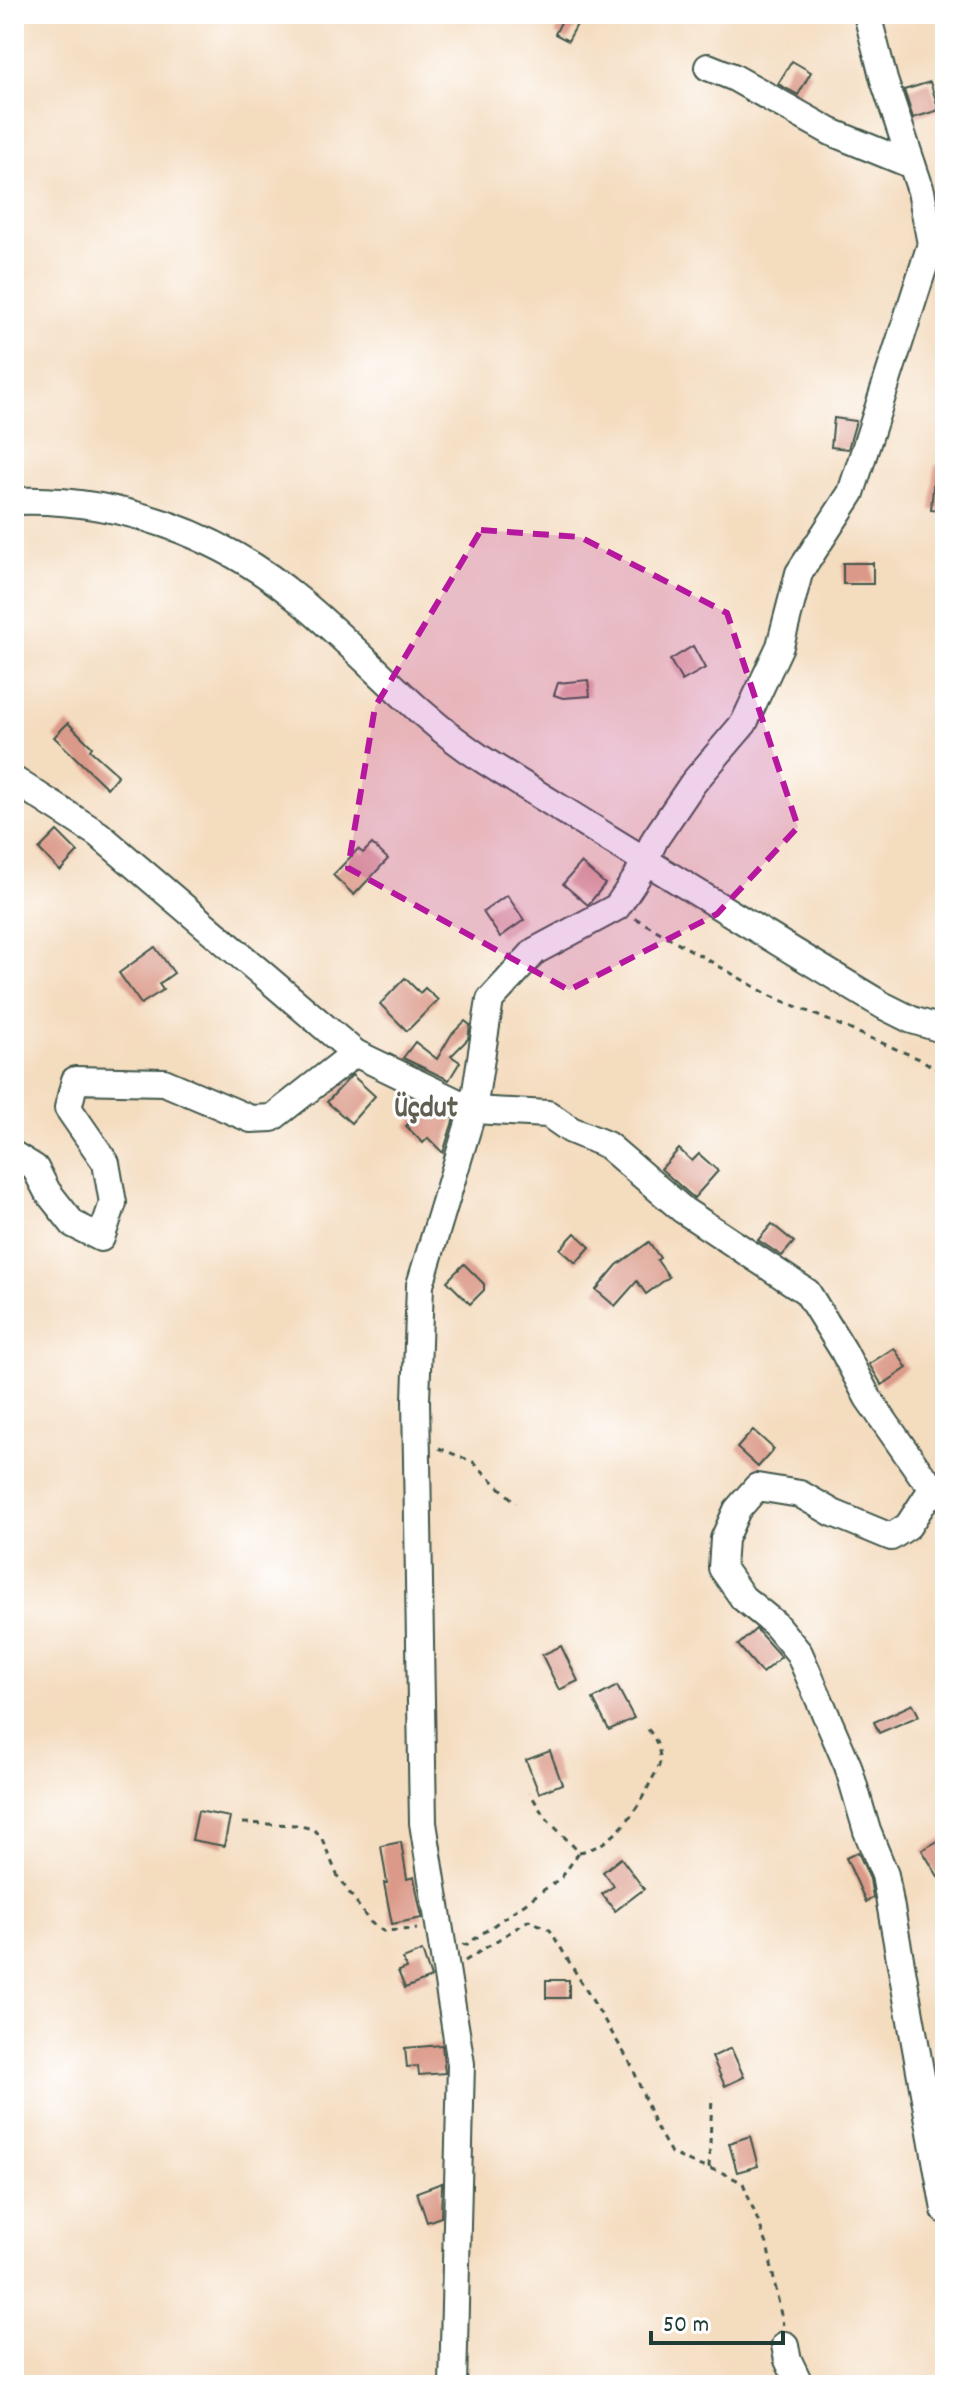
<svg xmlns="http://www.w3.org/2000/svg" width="959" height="2399" viewBox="0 0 959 2399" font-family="Dekko,sans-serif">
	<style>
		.building { fill: #db9a89 }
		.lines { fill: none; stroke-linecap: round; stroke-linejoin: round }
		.minor-casing { stroke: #3f5549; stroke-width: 30 }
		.path { stroke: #3f5549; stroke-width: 3; stroke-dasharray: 6 6; stroke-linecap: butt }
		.minor { stroke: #fff; stroke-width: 26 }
		.marked { fill: #b5179e; fill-opacity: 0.2; stroke: #b5179e; stroke-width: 6; stroke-dasharray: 16 10; stroke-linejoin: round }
		.labels { text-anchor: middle; stroke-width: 6; stroke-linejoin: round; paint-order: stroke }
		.neighbourhood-label { font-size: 30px; font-weight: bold; fill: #615e52; stroke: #fff }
	</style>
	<rect width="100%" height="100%" fill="#fff"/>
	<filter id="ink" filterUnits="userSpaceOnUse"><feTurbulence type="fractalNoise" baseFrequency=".0125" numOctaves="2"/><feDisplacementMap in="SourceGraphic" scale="16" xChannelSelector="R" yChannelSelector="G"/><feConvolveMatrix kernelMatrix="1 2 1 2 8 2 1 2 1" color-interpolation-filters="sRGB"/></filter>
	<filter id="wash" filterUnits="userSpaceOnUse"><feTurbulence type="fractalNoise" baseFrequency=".006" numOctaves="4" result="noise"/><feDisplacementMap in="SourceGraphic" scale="32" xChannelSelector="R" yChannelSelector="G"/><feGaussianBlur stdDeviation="1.8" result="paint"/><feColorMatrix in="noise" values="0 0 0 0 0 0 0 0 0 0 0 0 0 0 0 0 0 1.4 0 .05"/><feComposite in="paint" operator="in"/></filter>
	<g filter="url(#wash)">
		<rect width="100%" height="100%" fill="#f4dcbf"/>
		<g id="blocks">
			<g class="building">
				<polygon points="565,14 580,19 568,41 555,34"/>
				<polygon points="792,61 811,72 798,95 778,84"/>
				<polygon points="930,82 939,110 913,118 904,90"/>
				<polygon points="834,418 856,421 848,449 831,447"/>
				<polygon points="935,465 945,466 945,511 931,510"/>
				<rect x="843" y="563" width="30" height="21"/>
				<polygon points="693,646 705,668 682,681 670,660"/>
				<polygon points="588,680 590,696 563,698 554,695 558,683"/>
				<polygon points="68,723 92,747 90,750 118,775 107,788 54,737"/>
				<polygon points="57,831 78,852 60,871 39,849"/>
				<polygon points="372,844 388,859 354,895 333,875 358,849 363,853"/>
				<polygon points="581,863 605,884 588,905 563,884"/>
				<polygon points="507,895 524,920 500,937 483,912"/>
				<polygon points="155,947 174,973 159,984 163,990 141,1004 119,973"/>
				<polygon points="405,978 420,993 425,988 438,1000 407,1031 380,1004"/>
				<polygon points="465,1021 470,1025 468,1039 451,1056 460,1062 449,1080 403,1058 415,1042 437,1059 451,1035"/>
				<polygon points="352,1075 375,1096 351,1123 327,1102"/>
				<polygon points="432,1108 454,1118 443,1153 428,1138 423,1143 406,1126 422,1110 426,1115"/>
				<polygon points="679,1149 692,1161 699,1154 718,1171 694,1198 661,1169"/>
				<polygon points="772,1224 794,1242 782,1256 758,1240"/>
				<polygon points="575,1233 590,1247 576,1263 560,1249"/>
				<polygon points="649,1242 660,1258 657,1260 669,1277 646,1294 637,1281 615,1306 596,1290 617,1265"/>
				<polygon points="464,1264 484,1284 484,1290 470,1304 447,1281"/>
				<polygon points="894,1348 907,1368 882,1385 869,1364"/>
				<polygon points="753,1430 774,1449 758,1467 737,1448"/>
				<polygon points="756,1629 781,1657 762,1673 738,1645"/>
				<polygon points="561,1646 578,1681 559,1690 542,1655"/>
				<polygon points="617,1686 634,1718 609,1730 593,1699"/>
				<polygon points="913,1704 919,1716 879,1733 874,1722"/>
				<polygon points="550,1751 562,1784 539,1793 526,1760"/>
				<polygon points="198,1811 230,1817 224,1846 192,1840"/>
				<polygon points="945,1837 945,1888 922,1850"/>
				<polygon points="401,1842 407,1879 414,1877 422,1918 392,1924 384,1883 387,1883 381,1846"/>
				<polygon points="858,1852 870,1879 873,1898 866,1902 846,1858"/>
				<polygon points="621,1858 644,1889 615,1911 602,1894 614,1886 603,1872"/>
				<polygon points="422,1951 431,1978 405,1988 398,1971 406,1968 403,1959"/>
				<rect x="546" y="1980" width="23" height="18"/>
				<polygon points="442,2045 445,2073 419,2075 418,2066 407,2067 405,2048"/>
				<polygon points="731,2048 744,2077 725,2086 712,2057"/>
				<polygon points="750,2136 758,2166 737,2172 729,2143"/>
				<polygon points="442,2183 441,2217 427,2222 417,2192"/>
			</g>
		</g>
	</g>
	<g filter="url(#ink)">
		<use href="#blocks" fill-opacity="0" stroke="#3f5549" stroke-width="2"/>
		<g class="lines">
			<g class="minor-casing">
				<g id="minor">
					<polyline points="708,67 733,77 831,132 912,165"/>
					<path d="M14 501C117 497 221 534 299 600 363 652 412 713 482 759 524 786 567 812 610 839 701 895 792 951 884 1006L912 1020 945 1030"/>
					<polyline points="14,780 98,834 355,1053 473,1110 548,1114 571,1130 607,1145 683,1210 807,1292 843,1350 868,1398 921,1474 945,1497"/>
					<polyline points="14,1155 35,1168 47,1191 73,1224 101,1238 113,1203 106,1163 68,1108 75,1080 164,1082 251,1119 272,1118 355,1053"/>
					<polyline points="934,1486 908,1526 891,1537 833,1513 800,1494 757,1487 737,1510 724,1539 722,1568 743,1598 775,1624 799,1653 848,1766 867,1831 885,1875 945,2210"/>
					<polyline points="785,2345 788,2360 800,2385"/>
					<polyline points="453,2385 461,2064 423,1823 416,1400 420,1285 473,1110 490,1000 535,951 617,907 637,877 655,839 693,783 744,723 780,646 799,573 851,493 931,244 921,191 884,80 867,14"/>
				</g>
			</g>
			<g class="path">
				<polyline points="166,14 167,16"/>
				<polyline points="635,918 769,995 922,1060 945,1075"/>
				<polyline points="439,1448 473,1462 516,1503"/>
				<polyline points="243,1823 296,1825 313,1829 322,1839 338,1877 370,1922 383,1931 417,1929"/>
				<path d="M579 1852C615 1846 636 1812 651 1781 655 1774 661 1765 660 1758 659 1744 653 1734 644 1725"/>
				<polyline points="463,1944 466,1945 562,1877 579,1852 544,1816 530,1793"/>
				<polyline points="465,1961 529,1920 550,1930 632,2066 655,2125 671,2153 694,2164 721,2172 743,2183 767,2244 783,2325"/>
				<polyline points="709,2168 712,2096"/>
			</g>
			<use href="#minor" class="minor"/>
		</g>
	</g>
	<path class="marked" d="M481 530 580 537 727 613 798 827 717 914 569 990 348 868 375 707Z"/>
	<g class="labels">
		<g class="neighbourhood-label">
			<text x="426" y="1116">Üçdut</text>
		</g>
	</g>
	<rect width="959" height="2399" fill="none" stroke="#fff" stroke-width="48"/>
	<path d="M651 2331v12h132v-12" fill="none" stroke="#1f3d34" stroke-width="4"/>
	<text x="663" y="2331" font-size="24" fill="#1f3d34" stroke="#ffffff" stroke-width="6" paint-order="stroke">50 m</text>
</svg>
